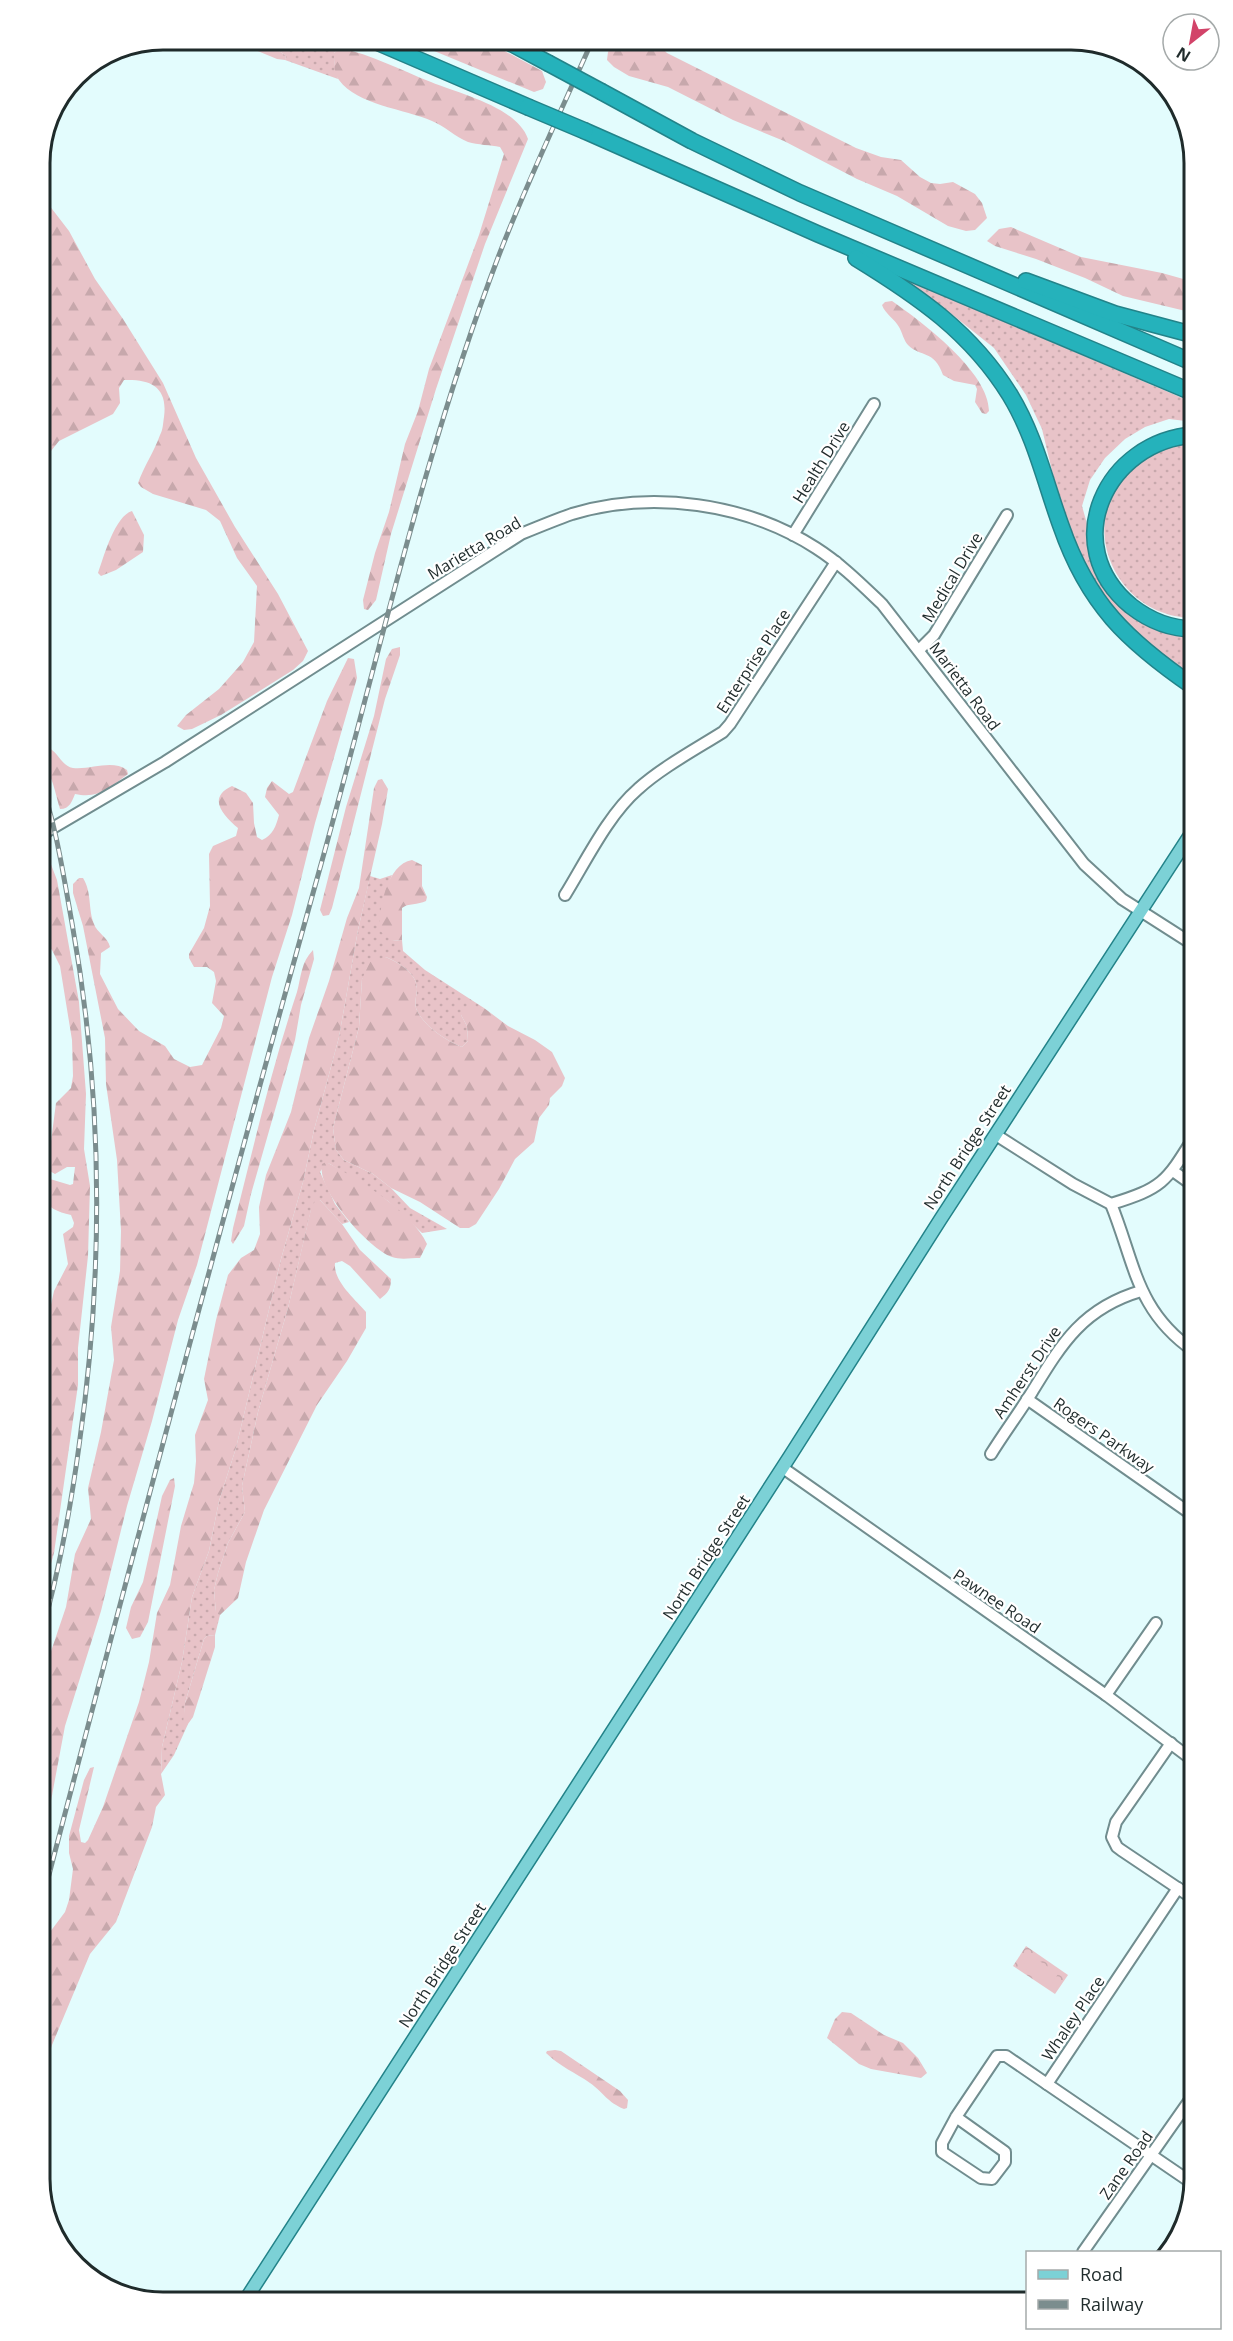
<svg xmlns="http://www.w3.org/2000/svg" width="1233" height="2341" viewBox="0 0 1233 2341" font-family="'Open Sans',sans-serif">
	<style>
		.grass { fill: url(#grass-dots) }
		.forest { fill: url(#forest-firs) }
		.park { fill: url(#park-crowns) }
		.garden { fill: #e8c3c8 }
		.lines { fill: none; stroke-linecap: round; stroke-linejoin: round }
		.minor-casing { stroke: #718d8f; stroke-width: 14 }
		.major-casing { stroke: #238389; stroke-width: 15 }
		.highway-casing { stroke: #238389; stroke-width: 18 }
		.minor { stroke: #fff; stroke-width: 10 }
		.major { stroke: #7cd1d6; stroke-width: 12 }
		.highway { stroke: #25b2bb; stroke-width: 15 }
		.rail-casing { stroke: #7b8d8e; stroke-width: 5 }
		.rail { stroke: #fff; stroke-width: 3; stroke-dasharray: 9; stroke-linecap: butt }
		.highway-bridge-casing { stroke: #238389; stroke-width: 18; stroke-linecap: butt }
		.highway-bridge { stroke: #25b2bb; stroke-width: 15 }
		.labels { text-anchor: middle; stroke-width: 4.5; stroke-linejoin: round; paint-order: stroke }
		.street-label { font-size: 16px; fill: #1f2b2b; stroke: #fff }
		.rim { fill: none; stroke: #1f2b2b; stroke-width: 3 }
	</style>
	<defs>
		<pattern id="grass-dots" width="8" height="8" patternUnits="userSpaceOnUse" patternTransform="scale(1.5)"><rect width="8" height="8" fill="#e8c3c8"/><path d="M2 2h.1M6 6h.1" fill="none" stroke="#c7a8ac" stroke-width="1.8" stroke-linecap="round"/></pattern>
		<pattern id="forest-firs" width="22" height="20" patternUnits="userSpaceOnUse" patternTransform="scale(1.5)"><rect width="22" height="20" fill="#e8c3c8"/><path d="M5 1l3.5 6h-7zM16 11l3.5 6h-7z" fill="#c7a8ac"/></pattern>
		<pattern id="park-crowns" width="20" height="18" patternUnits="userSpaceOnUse" patternTransform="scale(1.5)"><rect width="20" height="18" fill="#e8c3c8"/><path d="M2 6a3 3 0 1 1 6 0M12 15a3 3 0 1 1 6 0" fill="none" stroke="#c7a8ac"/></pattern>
	</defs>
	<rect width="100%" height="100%" fill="#e3fcfd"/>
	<g class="grass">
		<polygon points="263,39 325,39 340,48 334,53 334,62 338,79 285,60 286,56"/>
		<polygon points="909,281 1194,403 1194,422 1169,419 1145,427 1125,439 1105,458 1090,480 1082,506 1104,584 1194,634 1194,676 1157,651 1131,631 1087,576 1063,516 1042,429 1026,395 994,348 949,312 908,284"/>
		<path d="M1194 442V618C1115 618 1073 522 1132 467 1143 457 1156 447 1171 444 1178 442 1187 442 1194 442Z"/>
		<path d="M392 875 383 900 392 941 402 940 403 951 425 970 484 1008 461 1015 467 1026 468 1041 462 1047C446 1041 422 1025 416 1008 414 1002 417 995 417 989 417 973 399 963 386 957L362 979 359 1027 333 1128 336 1150 344 1160 373 1174 391 1188 410 1208 447 1229 422 1233 388 1201 330 1164 326 1163 320 1172 335 1204 349 1222 342 1224 320 1200 311 1210 288 1308 258 1412 242 1486 245 1512 228 1543 218 1573 214 1590 216 1612 220 1615 215 1635 207 1636 204 1639 185 1703 184 1724H188L174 1755 161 1774 162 1747 182 1662 192 1597 209 1551 219 1501 236 1448 281 1259 303 1182 314 1130 339 1037 358 930 370 876 380 879Z"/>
	</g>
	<g class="forest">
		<polygon points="229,39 263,39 286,56 285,60 277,59"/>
		<polygon points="405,39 482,39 542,71 546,82 543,89 534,92"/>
		<polygon points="615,39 658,39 661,47 667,53 856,148 881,157 901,160 920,177 931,183 940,184 953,182 975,194 982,203 987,218 975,230 966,231 948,226 897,196 857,179 784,141 733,120 668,87 629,76 614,67 607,60 608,52"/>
		<path d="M340 48C373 55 400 70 431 82 460 94 517 107 528 139L485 244 436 389 391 534 376 600 368 610 364 609 363 600 375 553 389 512 405 444 418 411 429 369 479 235 504 154 500 147C490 145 478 145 468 142 455 137 445 126 432 121 405 109 357 105 339 80 334 74 334 61 334 53Z"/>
		<path d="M39 192 69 231 95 279 123 319 163 383 196 458 235 527 278 594 308 651 303 661 293 670 221 715 192 729 184 730 177 726 186 715 219 689 243 662 254 642 257 586 237 558 220 521 206 510 153 494 141 487 138 483C144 466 154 452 160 435 163 430 163 423 164 417 168 387 151 379 124 380L119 388 120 403 113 414 59 441 39 466Z"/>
		<polygon points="1011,227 1081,257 1162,273 1194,282 1194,313 1123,296 1085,278 1036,259 995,246 987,241 999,229"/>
		<path d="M892 301C922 322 989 372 989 411L986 414 982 413 975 402 977 389 975 385 954 381 943 375C934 349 921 358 908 345 904 341 902 332 899 327 895 319 885 314 882 305L885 302Z"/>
		<path d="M132 511 144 535 143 552 116 570 101 576 98 573C104 556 115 516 132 511Z"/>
		<polygon points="400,647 400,655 385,699 332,908 329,915 323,916 320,910 346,807 374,716 386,659 392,649"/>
		<path d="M348 658 354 659 357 678 315 823 292 915 272 977 197 1265 178 1320 152 1421 127 1506 101 1611 65 1726 47 1822 39 1853V1726L45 1703 44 1672 66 1607 75 1554 91 1519 88 1488 101 1432 114 1360 111 1327 120 1271 121 1231 117 1160 106 1084 105 1038 83 926 73 893V884L79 878H83C92 892 88 910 94 924 97 933 108 937 110 947L101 953 100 974 118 1009 139 1031 165 1046 174 1059 190 1067 202 1065 221 1028 224 1016 212 1003 216 981 214 972 207 967H194L189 958V954L204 928 210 906 209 854 213 846 236 836 238 828C224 816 206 798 232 786L246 793 253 803 254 823 257 837 262 840C273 835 276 826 279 815L265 797 267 788 272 781 289 794 293 792 327 701Z"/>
		<path d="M47 747C58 751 61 766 73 768 91 770 112 759 127 770L128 774C109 788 99 799 75 794 72 801 70 809 60 809 57 800 56 793 53 784 49 769 37 762 47 747Z"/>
		<polygon points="382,779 388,789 382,824 358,930 339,1037 314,1130 303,1182 281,1259 236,1448 219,1501 209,1551 192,1597 182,1662 162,1747 161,1774 165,1795 156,1807 152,1827 116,1922 90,1954 52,2045 39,2087 39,1970 47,1936 65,1912 69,1900 73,1869 69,1853 69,1836 84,1780 90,1768 94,1767 79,1830 81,1842 85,1843 88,1840 103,1807 139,1702 149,1662 157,1613 170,1585 181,1526 194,1483 196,1461 195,1435 208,1400 204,1379 216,1320 228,1275 241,1258 254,1250 260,1234 259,1207 266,1175 291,1112 309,1038 329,981 347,918 359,888 374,788 378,780"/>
		<path d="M43 853 47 854 57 880 79 1002 86 1094 84 1149 90 1186 88 1256 78 1348V1385L54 1553 39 1607 40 1355 54 1291 68 1264 63 1234 73 1227 74 1223 71 1215C57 1212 49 1208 40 1196L42 1188 50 1179 70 1185 73 1184 75 1167H67L55 1174 46 1169 45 1164 50 1149 56 1103 71 1088 73 1076 72 1040 60 966 52 950 40 936 39 857Z"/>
		<path d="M412 860 422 865V886L427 897 426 901C418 905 408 903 402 908V940L392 941 380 931C378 910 387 864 412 860Z"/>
		<path d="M313 950 314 959 301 1005 295 1040 251 1194 244 1226 233 1244 231 1241 233 1228C253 1149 271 1070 297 992 301 977 301 962 313 950Z"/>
		<path d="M386 957C399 963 417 973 417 989 417 995 414 1002 416 1008 422 1025 446 1041 462 1047L468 1041 467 1026 461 1015 464 1007 476 1009 484 1008 508 1026 535 1040 552 1052 565 1078 562 1086 550 1098 549 1105 539 1118 534 1142 515 1159 499 1189 476 1224 469 1228H460L420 1202 391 1188 373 1174 344 1160 336 1150 333 1128 359 1027 362 979 370 962Z"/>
		<path d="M326 1162C358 1179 412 1211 427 1244L420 1258C411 1258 400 1260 392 1257 369 1249 316 1190 322 1164Z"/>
		<path d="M320 1200 342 1224 360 1250 391 1279C391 1289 388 1293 380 1299L350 1266 342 1261 335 1263C333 1281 355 1299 366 1312V1328L347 1361 317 1405 264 1510 246 1562 238 1598 220 1615 216 1613 214 1590 218 1573 228 1543 245 1512 242 1486 258 1412 288 1308 311 1209 315 1201Z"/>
		<polygon points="174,1478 175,1486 148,1622 140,1637 132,1639 126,1628 131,1607 143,1582 162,1496 170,1480"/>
		<polygon points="215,1635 215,1647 193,1717 188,1724 183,1724 185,1703 204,1639 207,1636"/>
		<polygon points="842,2012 851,2013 884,2035 903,2043 918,2058 927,2073 921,2078 871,2069 859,2064 827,2038 835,2019"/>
		<path d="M555 2050 561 2051 620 2091 628 2100 627 2108 624 2109C607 2102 604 2093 590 2083 576 2073 559 2066 546 2053L547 2051Z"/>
	</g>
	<polygon class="park" points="1026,1946 1068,1975 1055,1994 1013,1966"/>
	<polygon class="garden" points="1031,1955 1058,1974 1050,1986 1022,1967"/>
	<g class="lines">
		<g class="minor-casing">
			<g id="minor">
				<polyline points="793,535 874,404"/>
				<polyline points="919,650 934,635 1007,515"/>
				<path d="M39 836 165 762 521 534C538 527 555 520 572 514 652 490 746 503 816 548 841 564 861 584 882 604L1084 864 1122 899 1194 945"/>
				<path d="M565 895C586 861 608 815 638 789 661 768 696 749 723 732L730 724 836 562"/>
				<path d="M996 1135 1073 1184 1111 1204C1163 1188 1166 1182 1194 1137"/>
				<polyline points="1173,1171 1194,1186"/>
				<path d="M1111 1204C1135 1263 1136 1311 1194 1351"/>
				<polyline points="1027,1399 1194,1516"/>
				<path d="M991 1454C1004 1433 1019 1413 1032 1392 1062 1343 1083 1308 1141 1291"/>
				<polyline points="783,1468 1106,1695 1194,1761"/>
				<polyline points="1106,1695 1156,1623"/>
				<polyline points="1171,1743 1116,1822 1112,1837 1117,1847 1121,1850 1194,1899"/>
				<polyline points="1047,2084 1192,2183"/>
				<polyline points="956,2117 1005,2152 1005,2162 992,2179 981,2178 942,2152 942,2143 956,2117 997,2056 1006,2056 1047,2084 1178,1888"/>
				<polyline points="1083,2252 1194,2094"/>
			</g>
		</g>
		<g class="major-casing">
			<polyline id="major" points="244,2302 790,1456 940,1220 1194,829"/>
		</g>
		<g class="highway-casing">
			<g id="highway">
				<polyline points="370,39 528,107"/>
				<polyline points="503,39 548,63"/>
				<polyline points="602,92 692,141 800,193 1194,363"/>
				<polyline points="585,131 818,234 1194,393"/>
				<path d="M856 258C918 296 971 332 1010 395 1035 436 1045 482 1061 526 1088 604 1127 641 1194 687"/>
				<polyline points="1026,281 1115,314 1194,335"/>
				<path d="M1194 629C1171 629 1149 620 1131 606 1057 545 1106 441 1194 435"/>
			</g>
		</g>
		<use href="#minor" class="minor"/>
		<use href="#major" class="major"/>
		<use href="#highway" class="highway"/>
		<g class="rail-casing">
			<g id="rail">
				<path d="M39 1642C58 1578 70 1512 79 1446 104 1272 103 1096 72 923 63 873 56 824 39 777"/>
				<path d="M39 1913C130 1564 223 1216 320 868 377 664 423 454 499 255 527 182 561 111 593 39"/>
			</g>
		</g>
		<use href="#rail" class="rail"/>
		<g class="highway-bridge-casing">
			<g id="highway-bridge">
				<polyline points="548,63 602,92"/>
				<polyline points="528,107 585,131"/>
			</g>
		</g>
		<use href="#highway-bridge" class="highway-bridge"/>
	</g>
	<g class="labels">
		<g class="street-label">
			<text transform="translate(821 462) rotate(-58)" y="6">Health Drive</text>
			<text transform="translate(474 548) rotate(-31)" y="6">Marietta Road</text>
			<text transform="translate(952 577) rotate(-59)" y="6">Medical Drive</text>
			<text transform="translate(753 661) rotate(-57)" y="6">Enterprise Place</text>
			<text transform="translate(965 686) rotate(53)" y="6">Marietta Road</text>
			<text transform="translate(967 1147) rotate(-57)" y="6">North Bridge Street</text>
			<text transform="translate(1027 1372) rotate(-56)" y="6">Amherst Drive</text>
			<text transform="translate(1104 1435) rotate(35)" y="6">Rogers Parkway</text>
			<text transform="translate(706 1557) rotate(-57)" y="6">North Bridge Street</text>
			<text transform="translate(997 1601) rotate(34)" y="6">Pawnee Road</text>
			<text transform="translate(442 1965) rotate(-57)" y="6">North Bridge Street</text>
			<text transform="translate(1073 2018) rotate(-56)" y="6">Whaley Place</text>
			<text transform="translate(1126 2165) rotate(-55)" y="6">Zane Road</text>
		</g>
	</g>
	<path d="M0 0H1233V2341H0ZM163 50H1071A113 113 0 0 1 1184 163V2179A113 113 0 0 1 1071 2292H163A113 113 0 0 1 50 2179V163A113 113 0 0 1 163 50Z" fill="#fff" fill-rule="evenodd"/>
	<path class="rim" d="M163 50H1071A113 113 0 0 1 1184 163V2179A113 113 0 0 1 1071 2292H163A113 113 0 0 1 50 2179V163A113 113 0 0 1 163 50Z"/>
	<rect x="1026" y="2251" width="195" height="78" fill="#ffffff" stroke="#a5aaaa" stroke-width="1.5"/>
	<rect x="1038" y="2270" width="30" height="9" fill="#7cd1d6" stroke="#a5aaaa" stroke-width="1.5"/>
	<text x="1080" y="2281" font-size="18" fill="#1f2b2b">Road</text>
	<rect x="1038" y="2300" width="30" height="9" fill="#7b8d8e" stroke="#a5aaaa" stroke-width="1.5"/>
	<text x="1080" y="2311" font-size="18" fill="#1f2b2b">Railway</text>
	<g transform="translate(1191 42) rotate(211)"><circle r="28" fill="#ffffff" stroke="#a5aaaa" stroke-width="1.5"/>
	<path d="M0-4.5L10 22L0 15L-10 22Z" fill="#d24369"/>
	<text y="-9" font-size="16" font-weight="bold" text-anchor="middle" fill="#1f2b2b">N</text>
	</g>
</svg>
